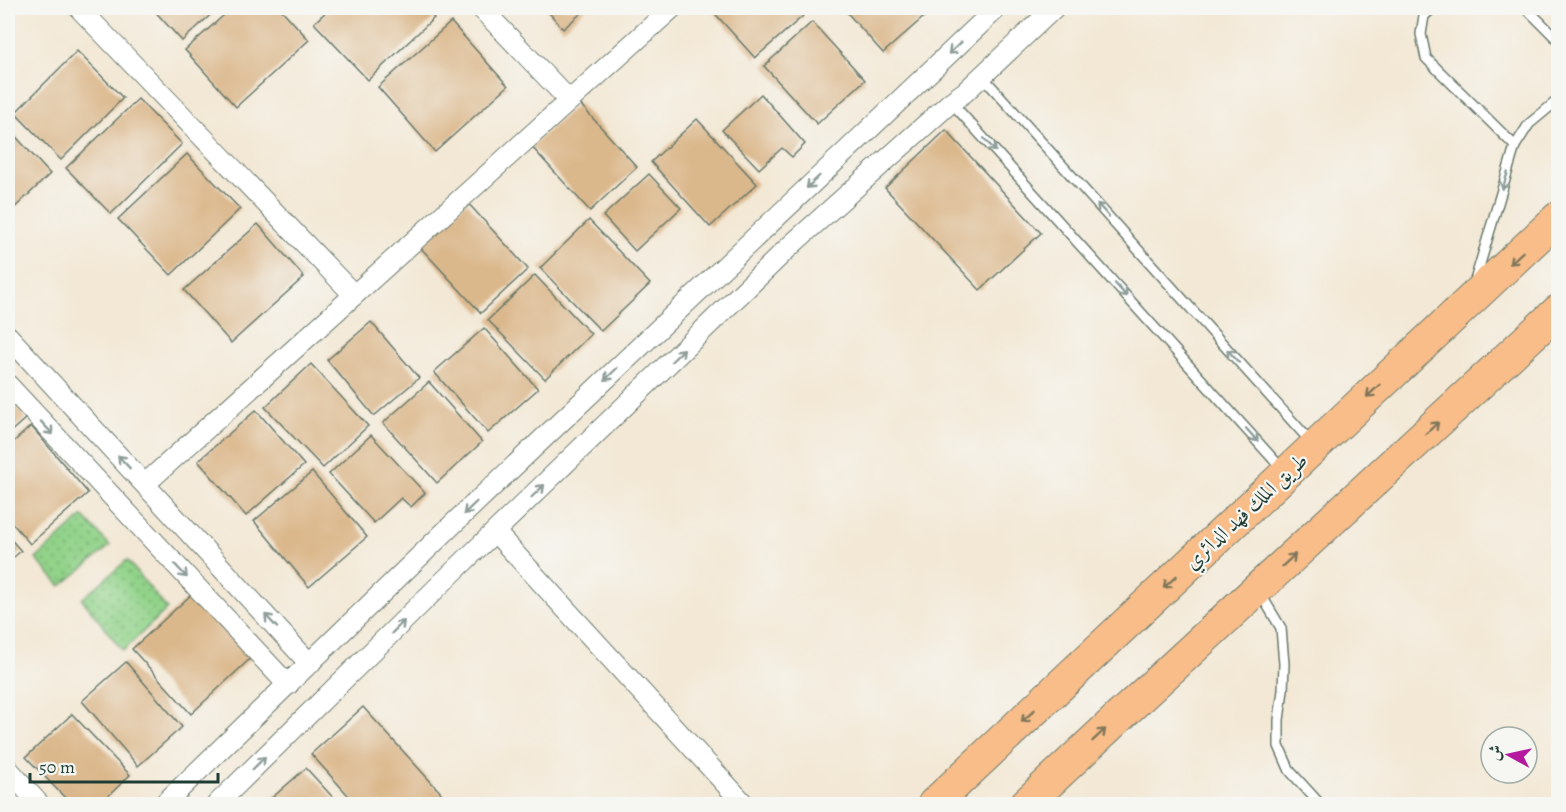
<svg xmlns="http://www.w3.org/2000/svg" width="1566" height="812" viewBox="0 0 1566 812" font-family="Alegreya,Amiri,serif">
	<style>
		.grass { fill: url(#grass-dots); stroke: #58885f; stroke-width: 1.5 }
		.building { fill: #dbb88c }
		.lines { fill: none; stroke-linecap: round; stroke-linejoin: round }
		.service-casing { stroke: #69796c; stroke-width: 12 }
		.minor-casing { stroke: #69796c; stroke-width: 22 }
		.trunk-casing { stroke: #69796c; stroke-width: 34 }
		.service { stroke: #fff; stroke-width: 9 }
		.minor { stroke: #fff; stroke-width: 20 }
		.trunk { stroke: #f8bd89; stroke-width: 32 }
		.oneway { stroke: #8f9e9a }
		.oneway2 { stroke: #81775a }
		.labels { text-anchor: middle; stroke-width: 4.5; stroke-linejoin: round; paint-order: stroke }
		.street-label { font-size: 21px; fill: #1f3d34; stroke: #f6f6f2 }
	</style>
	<defs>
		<pattern id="grass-dots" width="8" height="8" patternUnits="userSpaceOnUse" patternTransform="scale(1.5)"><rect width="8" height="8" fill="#92d38a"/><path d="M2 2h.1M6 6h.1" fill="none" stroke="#77ac72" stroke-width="1.8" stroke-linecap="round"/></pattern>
	</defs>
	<rect width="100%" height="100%" fill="#f6f6f2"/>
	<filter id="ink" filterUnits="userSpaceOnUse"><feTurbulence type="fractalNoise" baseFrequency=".0167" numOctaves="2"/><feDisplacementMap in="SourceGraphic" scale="12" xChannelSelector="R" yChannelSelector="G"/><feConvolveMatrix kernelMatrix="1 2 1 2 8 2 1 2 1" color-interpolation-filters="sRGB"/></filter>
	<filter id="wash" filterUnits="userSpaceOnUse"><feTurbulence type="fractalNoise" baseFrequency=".008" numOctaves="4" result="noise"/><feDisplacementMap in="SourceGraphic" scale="24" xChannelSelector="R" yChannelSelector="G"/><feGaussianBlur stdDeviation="1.35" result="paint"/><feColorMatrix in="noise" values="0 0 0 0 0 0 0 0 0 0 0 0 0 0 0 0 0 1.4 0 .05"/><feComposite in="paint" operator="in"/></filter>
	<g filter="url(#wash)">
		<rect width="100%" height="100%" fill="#f3e8d5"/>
		<g class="grass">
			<polygon points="83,516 110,546 61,586 36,559"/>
			<polygon points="127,560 167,609 123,651 82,599"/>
		</g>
		<g id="blocks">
			<g class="building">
				<polygon points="152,8 218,8 182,41"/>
				<polygon points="232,8 280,8 309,40 236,107 185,50"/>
				<polygon points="330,8 424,8 434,18 368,80 314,23"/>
				<polygon points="545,8 587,8 563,29"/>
				<polygon points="710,8 795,8 803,16 755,58"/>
				<polygon points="843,8 934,8 883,53"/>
				<polygon points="451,22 508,86 435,152 378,87"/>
				<polygon points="812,22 865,80 817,124 764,66"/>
				<polygon points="77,51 123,98 61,160 15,113"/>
				<polygon points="761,94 805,144 792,157 782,148 759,169 722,130"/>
				<polygon points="138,99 182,144 111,214 66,168"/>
				<polygon points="579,103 637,167 590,211 531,146"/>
				<polygon points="697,119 757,184 710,227 651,162"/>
				<polygon points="8,128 50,174 8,214"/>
				<polygon points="946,130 1041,233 980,290 885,188"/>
				<polygon points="187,154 240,209 171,275 118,219"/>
				<polygon points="649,174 681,208 635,251 603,216"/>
				<polygon points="467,202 528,269 481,313 419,246"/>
				<polygon points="589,220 650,284 601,331 540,268"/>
				<polygon points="258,224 304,277 231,343 184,290"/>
				<polygon points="535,275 591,334 545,379 488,320"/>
				<polygon points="371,322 419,378 374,416 327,360"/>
				<polygon points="484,328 538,389 488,433 434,372"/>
				<polygon points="311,364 368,426 323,468 265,407"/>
				<polygon points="429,382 482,442 437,483 383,423"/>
				<polygon points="8,396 26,418 8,434"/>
				<polygon points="256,410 304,465 246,516 198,461"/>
				<polygon points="31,426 88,493 30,544 8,518 8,447"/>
				<polygon points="371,435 425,493 411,507 401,498 374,523 329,474"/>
				<polygon points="312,472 367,537 309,587 254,521"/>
				<polygon points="8,536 21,551 8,562"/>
				<polygon points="193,593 252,657 191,714 132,649"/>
				<polygon points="126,662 182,727 138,766 82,701"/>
				<polygon points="363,707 451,804 356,804 311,754"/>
				<polygon points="72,714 130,775 100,804 71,804 26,757"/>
				<polygon points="306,768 339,804 265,804"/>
			</g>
		</g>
	</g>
	<g filter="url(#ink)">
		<use href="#blocks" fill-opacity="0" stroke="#69796c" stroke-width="1.5"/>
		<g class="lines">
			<g class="service-casing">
				<g id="service">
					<polyline points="1433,8 1424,16 1421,34 1426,58 1515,146"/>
					<polyline points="1526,8 1558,40"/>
					<polyline points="982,76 1311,442"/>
					<polyline points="951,102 1283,470"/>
					<polyline points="1474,284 1515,146 1529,124 1558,100"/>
					<polyline points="1260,593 1281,628 1284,664 1283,690 1279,720 1279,746 1290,771 1320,804"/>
				</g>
			</g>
			<g class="minor-casing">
				<g id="minor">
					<polyline points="79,8 354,295"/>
					<polyline points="481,8 569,100"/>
					<polyline points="8,336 310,664"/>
					<polyline points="8,385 288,685"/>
					<polyline points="145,484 672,8"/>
					<polyline points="495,532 744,804"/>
					<polyline points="8,769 39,804"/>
					<polyline points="164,804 453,524 997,8"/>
					<polyline points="217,804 449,576 789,247 951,102 965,92 1054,8"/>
				</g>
			</g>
			<g class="trunk-casing">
				<g id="trunk">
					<polyline points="934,804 1558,218"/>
					<polyline points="1026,804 1121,715 1558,311"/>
				</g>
			</g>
			<use href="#service" class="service"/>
			<use href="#minor" class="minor"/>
			<use href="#trunk" class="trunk"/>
		</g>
		<defs><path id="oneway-shaft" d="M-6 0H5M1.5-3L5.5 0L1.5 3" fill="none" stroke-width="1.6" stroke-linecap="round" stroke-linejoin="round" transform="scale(1.5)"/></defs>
		<g class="oneway">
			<use href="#oneway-shaft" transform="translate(955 48) rotate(137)"/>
			<use href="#oneway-shaft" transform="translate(990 145) rotate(48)"/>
			<use href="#oneway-shaft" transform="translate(1505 181) rotate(107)"/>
			<use href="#oneway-shaft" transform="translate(813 182) rotate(136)"/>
			<use href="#oneway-shaft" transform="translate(1103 210) rotate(-132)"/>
			<use href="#oneway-shaft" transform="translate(1121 290) rotate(48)"/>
			<use href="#oneway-shaft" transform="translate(678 355) rotate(-44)"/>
			<use href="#oneway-shaft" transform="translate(1233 356) rotate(-132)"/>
			<use href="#oneway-shaft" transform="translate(611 374) rotate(136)"/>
			<use href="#oneway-shaft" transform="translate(47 428) rotate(47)"/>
			<use href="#oneway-shaft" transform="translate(1252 435) rotate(48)"/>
			<use href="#oneway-shaft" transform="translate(124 462) rotate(-133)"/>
			<use href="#oneway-shaft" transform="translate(538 491) rotate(-44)"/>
			<use href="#oneway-shaft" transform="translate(470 508) rotate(136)"/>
			<use href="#oneway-shaft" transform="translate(181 571) rotate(47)"/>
			<use href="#oneway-shaft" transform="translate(271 621) rotate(-133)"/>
			<use href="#oneway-shaft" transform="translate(398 627) rotate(-45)"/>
			<use href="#oneway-shaft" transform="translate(259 763) rotate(-45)"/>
		</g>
		<g class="oneway2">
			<use href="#oneway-shaft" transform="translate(1516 258) rotate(137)"/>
			<use href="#oneway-shaft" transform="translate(1373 391) rotate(137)"/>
			<use href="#oneway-shaft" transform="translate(1432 428) rotate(-43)"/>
			<use href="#oneway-shaft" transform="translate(1289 560) rotate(-43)"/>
			<use href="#oneway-shaft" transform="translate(1170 582) rotate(137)"/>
			<use href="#oneway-shaft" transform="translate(1028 716) rotate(137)"/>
			<use href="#oneway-shaft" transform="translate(1099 735) rotate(-43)"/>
		</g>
	</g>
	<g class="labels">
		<g class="street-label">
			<text transform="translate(1246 511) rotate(-43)" y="7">طريق الملك فهد الدائري</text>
		</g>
	</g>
	<rect width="1566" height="812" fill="none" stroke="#f6f6f2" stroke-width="30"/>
	<g transform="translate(1509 755) rotate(278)"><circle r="28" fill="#f6f6f2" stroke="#a0aca6" stroke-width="1.5"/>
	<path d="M0-4.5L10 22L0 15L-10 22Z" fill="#b5179e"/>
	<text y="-9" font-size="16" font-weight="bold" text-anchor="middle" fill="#1f3d34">ش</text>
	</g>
	<path d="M30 773v9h188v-9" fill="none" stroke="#1f3d34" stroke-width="3"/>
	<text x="39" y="773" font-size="18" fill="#1f3d34" stroke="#f6f6f2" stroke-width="4.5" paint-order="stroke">50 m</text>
</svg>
